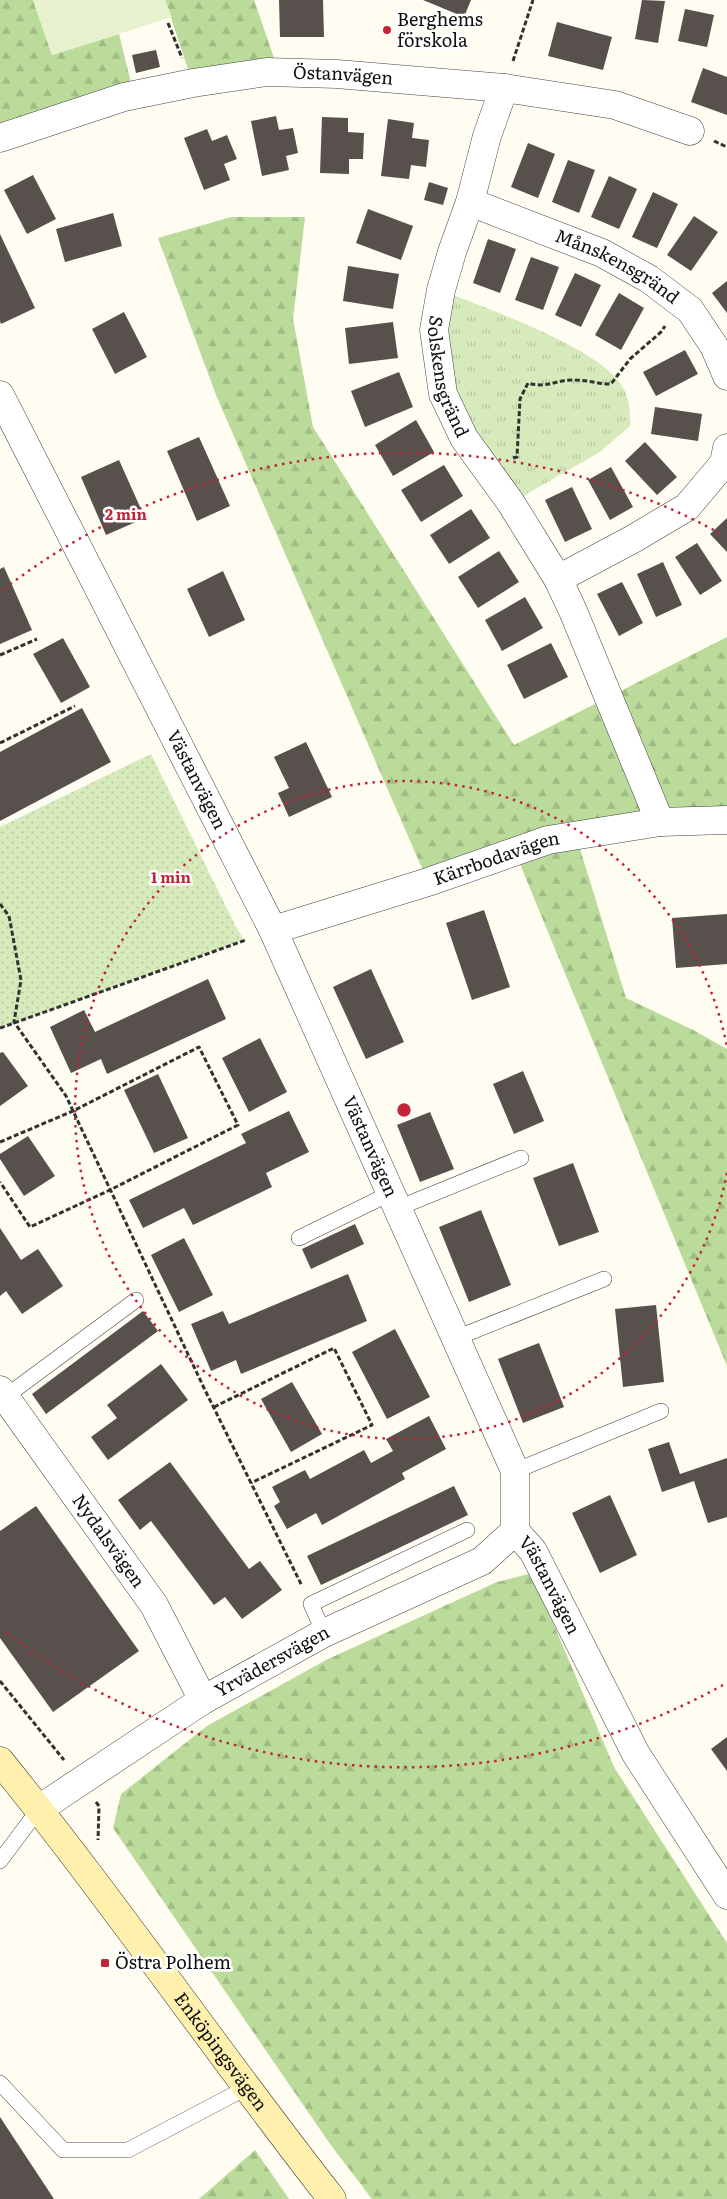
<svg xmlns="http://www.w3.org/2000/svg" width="727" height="2199" viewBox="0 0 727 2199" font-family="Literata,serif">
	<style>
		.grass { fill: url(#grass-tufts) }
		.forest { fill: url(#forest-firs) }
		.park { fill: url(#park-dots) }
		.pitch { fill: #e7f1cd }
		.building { fill: #58504c }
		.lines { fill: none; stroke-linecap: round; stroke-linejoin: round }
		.lane-casing { stroke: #434343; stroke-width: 16 }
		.street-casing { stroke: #434343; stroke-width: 29 }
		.secondary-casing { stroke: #323232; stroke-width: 29 }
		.path { stroke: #323232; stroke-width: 3; stroke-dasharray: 5 2.5; stroke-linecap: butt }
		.lane { stroke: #fff; stroke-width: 15 }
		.street { stroke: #fff; stroke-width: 28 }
		.secondary { stroke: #fff1ad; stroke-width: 28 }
		.ring { fill: none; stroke: #c22536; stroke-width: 2.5; stroke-dasharray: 2.5 5 }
		.poi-dot { fill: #c22536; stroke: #fff; stroke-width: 2 }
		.labels { text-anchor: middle; stroke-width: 5; stroke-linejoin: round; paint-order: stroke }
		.poi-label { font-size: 18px; fill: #101010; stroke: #fff; text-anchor: start }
		.street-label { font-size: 18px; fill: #101010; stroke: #fff }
		.centre { fill: #c22536; stroke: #fff; stroke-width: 2.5 }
		.ring-label { font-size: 15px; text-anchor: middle; font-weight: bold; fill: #c22536; stroke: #fff; stroke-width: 5; stroke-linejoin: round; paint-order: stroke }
	</style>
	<defs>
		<pattern id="grass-tufts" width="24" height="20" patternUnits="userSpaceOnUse" patternTransform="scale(1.25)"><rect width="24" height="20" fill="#d6eabb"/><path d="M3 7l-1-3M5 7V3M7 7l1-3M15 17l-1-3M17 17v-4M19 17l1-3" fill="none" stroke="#b7c8a0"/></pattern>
		<pattern id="forest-firs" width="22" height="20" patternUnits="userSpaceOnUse" patternTransform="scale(1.25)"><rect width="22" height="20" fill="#bbdb9a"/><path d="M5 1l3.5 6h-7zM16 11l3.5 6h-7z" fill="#a0bb84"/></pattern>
		<pattern id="park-dots" width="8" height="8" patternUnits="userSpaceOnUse" patternTransform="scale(1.25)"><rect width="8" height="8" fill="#d6eabb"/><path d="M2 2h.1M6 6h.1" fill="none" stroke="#b7c8a0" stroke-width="1.8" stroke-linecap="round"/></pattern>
	</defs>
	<rect width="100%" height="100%" fill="#fffcf2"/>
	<path class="grass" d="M441 290C484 308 599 347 622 386 630 399 630 410 630 426L600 452 511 503 443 394Z"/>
	<g class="forest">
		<polygon points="0,0 33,0 52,55 119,34 134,95 0,138"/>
		<polygon points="165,0 254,0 275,61 189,72"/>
		<polygon points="231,217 305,217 293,319 313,427 514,745 727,637 727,820 576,836 626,998 693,1030 727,1049 727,1366 515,852 428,882 216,395 158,238"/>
		<polygon points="532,1573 614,1767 727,1943 727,2199 372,2199 330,2144 113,1828 121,1794 207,1726 326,1660 497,1582"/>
		<polygon points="255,2150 289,2199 199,2199"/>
	</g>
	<polygon class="park" points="151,754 236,927 244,940 0,1028 0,827"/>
	<polygon class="pitch" points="33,0 165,0 172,17 52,55"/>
	<g class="building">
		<polygon points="279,0 323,0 324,37 280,37"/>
		<polygon points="423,0 471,0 464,17"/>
		<polygon points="642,0 665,1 658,43 635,39"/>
		<polygon points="685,9 714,15 707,47 678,41"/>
		<polygon points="557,22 612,37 603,70 548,56"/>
		<polygon points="156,50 160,67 136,73 132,55"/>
		<polygon points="703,68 727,77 727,115 691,102"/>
		<polygon points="276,116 279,130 293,128 298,153 286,156 289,170 262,176 251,121"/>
		<polygon points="322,117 348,118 348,132 364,133 363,159 349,159 349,174 320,173"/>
		<polygon points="388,119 414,123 412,138 429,140 426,167 411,165 409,179 381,176"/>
		<polygon points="207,129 212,141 227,135 237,159 224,164 230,180 204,190 184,138"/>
		<polygon points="528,143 555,154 538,198 511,187"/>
		<polygon points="568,160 595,170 579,213 552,202"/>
		<polygon points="33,175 56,219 27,234 4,190"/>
		<polygon points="609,176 637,189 619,229 591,217"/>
		<polygon points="429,182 448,188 443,205 424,200"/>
		<polygon points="653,192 678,204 657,248 632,237"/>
		<polygon points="368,209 413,226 401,260 356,243"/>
		<polygon points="113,213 122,246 65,262 56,229"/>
		<polygon points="694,216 718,232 691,271 667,255"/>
		<polygon points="0,234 35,308 1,324 0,321"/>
		<polygon points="488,239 516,249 500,293 473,283"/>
		<polygon points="531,257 559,267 543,310 515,300"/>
		<polygon points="348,266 399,274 393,309 343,301"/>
		<polygon points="575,273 601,285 581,327 555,315"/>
		<polygon points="727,281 727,313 712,293"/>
		<polygon points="619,293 644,308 621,350 595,335"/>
		<polygon points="124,312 147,357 115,374 92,329"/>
		<polygon points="393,322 398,358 349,364 345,328"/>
		<polygon points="685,350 698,374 656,396 643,372"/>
		<polygon points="399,372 413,407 365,427 351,391"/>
		<polygon points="655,407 702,414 698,441 651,434"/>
		<polygon points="416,420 434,452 393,476 375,445"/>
		<polygon points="199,437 230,506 197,521 167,451"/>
		<polygon points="645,442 677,477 657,495 625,461"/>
		<polygon points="119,460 145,518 106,535 81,477"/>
		<polygon points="444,465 463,496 421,522 401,490"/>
		<polygon points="611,467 633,507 610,520 588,480"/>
		<polygon points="572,487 592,529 565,542 545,500"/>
		<polygon points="471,509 490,538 449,564 430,535"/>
		<polygon points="727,518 727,552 710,534"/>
		<polygon points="697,543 722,581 700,595 675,557"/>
		<polygon points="499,551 519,582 478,608 458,577"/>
		<polygon points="663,562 682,605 656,617 637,574"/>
		<polygon points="4,567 32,630 0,644 0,569"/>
		<polygon points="223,571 245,620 209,637 187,589"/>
		<polygon points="622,582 643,623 619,636 597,594"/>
		<polygon points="525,597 543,628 502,651 485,620"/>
		<polygon points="63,638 90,687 61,703 33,654"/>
		<polygon points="551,643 568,677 524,699 507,665"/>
		<polygon points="82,708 111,762 0,821 0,752"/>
		<polygon points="306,742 332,797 289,817 278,793 289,788 274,757"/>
		<polygon points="484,910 510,987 472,1000 446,923"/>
		<polygon points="727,914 727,964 676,968 672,918"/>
		<polygon points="371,969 404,1042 366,1059 333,987"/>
		<polygon points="208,979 226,1019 107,1074 101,1059 71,1073 50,1027 84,1010 95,1032"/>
		<polygon points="260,1038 287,1092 249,1112 222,1058"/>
		<polygon points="3,1052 28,1086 0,1106 0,1053"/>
		<polygon points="523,1071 544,1121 514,1134 493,1084"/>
		<polygon points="158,1074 188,1138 154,1153 124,1090"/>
		<polygon points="289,1111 309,1152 266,1173 272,1187 193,1225 184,1208 143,1228 129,1200 246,1143 241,1134"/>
		<polygon points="430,1112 454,1169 420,1182 397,1125"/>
		<polygon points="28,1136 55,1176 24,1196 0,1159 0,1154"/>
		<polygon points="573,1163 599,1232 559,1246 533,1178"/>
		<polygon points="481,1210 511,1285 469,1302 439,1227"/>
		<polygon points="355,1224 364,1244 311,1269 302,1249"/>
		<polygon points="0,1228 21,1260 38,1249 63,1286 22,1314 6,1291 0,1296"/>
		<polygon points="184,1238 213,1295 179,1312 151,1255"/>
		<polygon points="348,1274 367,1321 241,1374 236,1360 211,1371 191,1324 223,1311 229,1324"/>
		<polygon points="656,1305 664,1382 623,1387 615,1309"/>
		<polygon points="143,1311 158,1331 46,1414 32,1394"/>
		<polygon points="395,1329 430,1397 387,1419 352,1352"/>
		<polygon points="539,1343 564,1407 523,1423 498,1359"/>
		<polygon points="161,1364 188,1400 108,1460 91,1437 117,1418 107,1405"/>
		<polygon points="292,1382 322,1434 291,1452 261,1399"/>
		<polygon points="429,1416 446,1449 402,1473 405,1479 322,1525 316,1513 287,1529 274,1506 280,1502 272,1487 305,1470 310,1479 364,1450 371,1463 393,1451 386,1439"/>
		<polygon points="669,1442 680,1474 727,1458 727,1517 708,1523 694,1481 662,1492 648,1449"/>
		<polygon points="170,1462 249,1569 260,1561 282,1590 242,1619 225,1597 214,1605 151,1521 140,1530 118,1500"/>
		<polygon points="454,1486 468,1515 321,1585 307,1556"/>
		<polygon points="610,1495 637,1555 600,1573 572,1513"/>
		<polygon points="36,1506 139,1651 53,1712 0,1638 0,1531"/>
		<polygon points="727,1737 727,1771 711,1749"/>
		<polygon points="0,2117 54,2199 0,2199"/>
	</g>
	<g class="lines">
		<g class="lane-casing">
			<g id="lane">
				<polyline points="398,1208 521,1158"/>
				<polyline points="299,1238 391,1193"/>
				<polyline points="456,1338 604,1279"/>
				<polyline points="5,1397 136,1300"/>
				<polyline points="515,1471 661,1411"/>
				<polyline points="324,1633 311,1604 467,1530"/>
				<polyline points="0,1861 39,1809"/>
				<polyline points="0,2083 63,2150 128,2150 246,2088"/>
			</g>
		</g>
		<g class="street-casing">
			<g id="street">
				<path id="s1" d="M504 88 487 136 470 202 452 252 441 290 434 330 443 394 464 438 511 503 558 579 573 611 660 822"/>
				<path id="s2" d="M0 138 124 97 193 83 267 72 337 74 504 88 615 105 690 131"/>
				<path id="s3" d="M470 202 602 253 649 279 690 310 714 346 727 376"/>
				<path id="s4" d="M0 395 273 930 515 1471V1531L533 1551 636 1754 727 1895"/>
				<polyline points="558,579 633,539 687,507 724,463 727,448"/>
				<path id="s5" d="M273 930 428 882 548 840 660 822 727 820"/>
				<path id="s6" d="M0 1390 154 1605 203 1700"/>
				<path id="s7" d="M39 1809 203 1700 324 1633 482 1561 515 1531"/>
			</g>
		</g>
		<g class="secondary-casing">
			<g id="secondary">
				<path id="s8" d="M0 1761C115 1903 219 2055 332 2199"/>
			</g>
		</g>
		<g class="path">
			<polyline points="168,23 182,58"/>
			<polyline points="513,61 533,0"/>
			<polyline points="714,141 727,147"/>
			<path d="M513 458 517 457 520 399 528 383C547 389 557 379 575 380 587 380 598 384 611 384L630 359 661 332 665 326"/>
			<polyline points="0,655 37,639"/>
			<polyline points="0,743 75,706"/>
			<polyline points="0,904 9,916 21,980 14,1022 66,1096 204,1388 302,1586"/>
			<polyline points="0,1028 246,940"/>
			<polyline points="0,1142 73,1111 199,1047 238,1125 110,1190 30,1227 0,1182"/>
			<polyline points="214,1407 334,1348 372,1425 251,1483"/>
			<polyline points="0,1681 64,1760"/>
			<polyline points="96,1802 99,1806 98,1840"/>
		</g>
		<use href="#lane" class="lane"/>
		<use href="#street" class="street"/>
		<use href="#secondary" class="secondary"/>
	</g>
	<g class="ring">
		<path d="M727 1173A329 329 0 1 1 727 1047"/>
		<path d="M723 1685A657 657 0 0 1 4 1631M4 589A657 657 0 0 1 723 535"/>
	</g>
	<g class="poi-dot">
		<circle cx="387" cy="30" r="5"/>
		<rect x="100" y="1958" width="10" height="10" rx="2.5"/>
	</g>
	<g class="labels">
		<g class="poi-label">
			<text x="397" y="26">Berghems<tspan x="397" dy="21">förskola</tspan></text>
			<text x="115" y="1969">Östra Polhem</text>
		</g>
		<g class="street-label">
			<text dy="6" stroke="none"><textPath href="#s2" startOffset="352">Östanvägen</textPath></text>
			<text dy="6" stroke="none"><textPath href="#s3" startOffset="161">Månskensgränd</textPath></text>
			<text dy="6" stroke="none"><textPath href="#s1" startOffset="301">Solskensgränd</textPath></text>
			<text dy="6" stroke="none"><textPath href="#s4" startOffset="432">Västanvägen</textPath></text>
			<text dy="6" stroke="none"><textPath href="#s5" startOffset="235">Kärrbodavägen</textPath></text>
			<text dy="6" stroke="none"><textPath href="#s4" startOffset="838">Västanvägen</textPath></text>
			<text dy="6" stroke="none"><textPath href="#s6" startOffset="186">Nydalsvägen</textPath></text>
			<text dy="6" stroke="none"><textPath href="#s4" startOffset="1318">Västanvägen</textPath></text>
			<text dy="6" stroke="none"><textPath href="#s7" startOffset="276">Yrvädersvägen</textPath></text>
			<text dy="6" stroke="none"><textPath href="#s8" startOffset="365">Enköpingsvägen</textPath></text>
		</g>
	</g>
	<circle cx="404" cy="1110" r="8" class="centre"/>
	<g class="ring-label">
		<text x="126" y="520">2 min</text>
		<text x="171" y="883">1 min</text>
	</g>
</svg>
